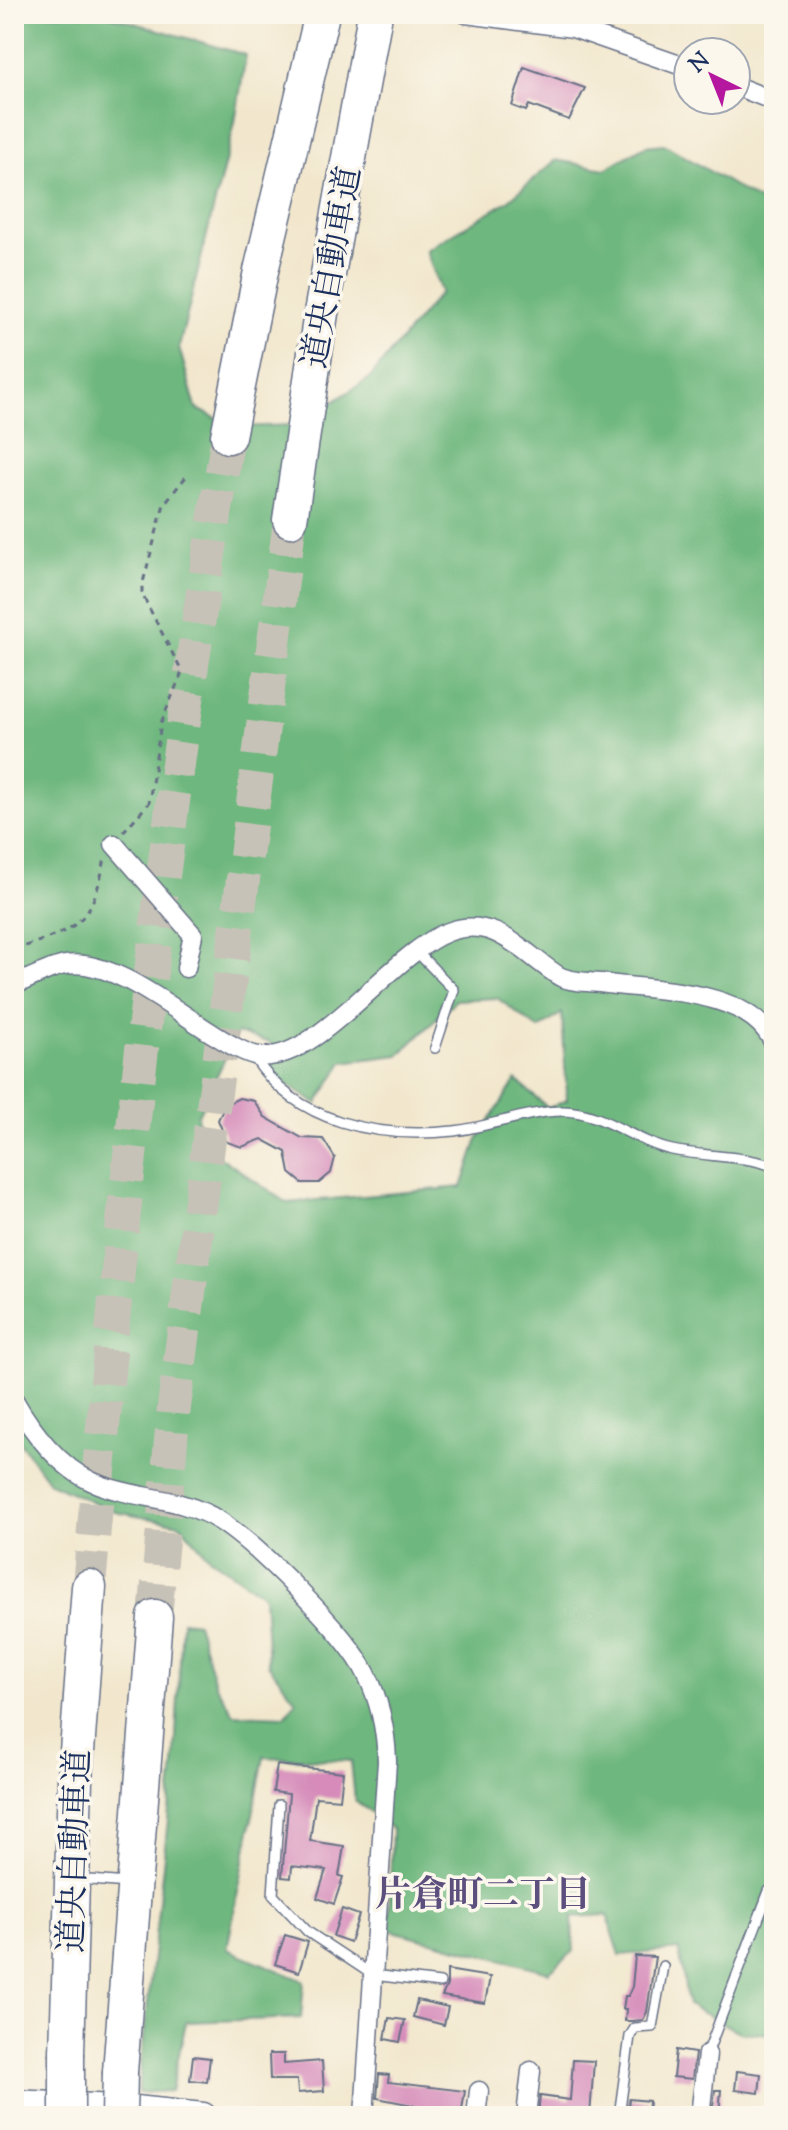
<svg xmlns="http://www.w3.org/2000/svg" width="788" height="2130" viewBox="0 0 788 2130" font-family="'Sorts Mill Goudy','Noto Serif JP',serif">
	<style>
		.forest { fill: #6eb77e; stroke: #44736e; stroke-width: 2; fill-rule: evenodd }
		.building { fill: #d68bba }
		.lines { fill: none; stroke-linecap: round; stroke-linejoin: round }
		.motorway-tunnel { stroke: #c7c2b7; stroke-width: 34; stroke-dasharray: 34 17; stroke-linecap: butt }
		.service-casing { stroke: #666f85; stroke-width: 12 }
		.minor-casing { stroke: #666f85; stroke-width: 21 }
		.secondary-casing { stroke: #666f85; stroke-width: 29 }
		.motorway-casing { stroke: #666f85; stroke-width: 37 }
		.path { stroke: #666f85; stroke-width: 3; stroke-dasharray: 6 6; stroke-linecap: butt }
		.service { stroke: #fff; stroke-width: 9 }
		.minor { stroke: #fff; stroke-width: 18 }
		.secondary { stroke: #fff; stroke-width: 26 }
		.motorway { stroke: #fff; stroke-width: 34 }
		.motorway-bridge-casing { stroke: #666f85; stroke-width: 37; stroke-linecap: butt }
		.motorway-bridge { stroke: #fff; stroke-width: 34 }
		.labels { text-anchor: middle; stroke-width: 7; stroke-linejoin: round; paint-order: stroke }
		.street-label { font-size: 34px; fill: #1b2f5e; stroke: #fbf7ec }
		.neighbourhood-label { font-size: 36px; font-weight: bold; fill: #5c4f7e; stroke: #fbf7ec }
	</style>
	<rect width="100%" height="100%" fill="#fbf7ec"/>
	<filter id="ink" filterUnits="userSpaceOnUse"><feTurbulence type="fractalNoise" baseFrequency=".0125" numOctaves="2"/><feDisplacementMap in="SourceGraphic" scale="16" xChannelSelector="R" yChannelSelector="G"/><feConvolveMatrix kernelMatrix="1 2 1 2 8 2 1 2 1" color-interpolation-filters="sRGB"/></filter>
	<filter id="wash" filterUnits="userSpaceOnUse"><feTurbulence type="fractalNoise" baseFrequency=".006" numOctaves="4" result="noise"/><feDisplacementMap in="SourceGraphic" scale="32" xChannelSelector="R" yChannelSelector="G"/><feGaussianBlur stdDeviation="1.8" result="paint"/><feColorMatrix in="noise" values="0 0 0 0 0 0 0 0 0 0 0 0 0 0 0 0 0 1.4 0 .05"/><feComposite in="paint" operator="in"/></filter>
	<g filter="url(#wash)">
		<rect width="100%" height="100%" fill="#f2e7cd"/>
		<path class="forest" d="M14 14H104L246 55 235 122 179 347 196 408 232 427 297 425 370 378 441 292 426 250 508 201 556 160 605 169 645 146 664 144 774 210V2034L739 2032 688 2005 679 1950 620 1955 607 1915 572 1917 574 1951 549 1972 389 1930 392 1829 355 1800 351 1761 264 1757 227 1949 304 1981 301 2018 186 2022 171 2091 138 2093 175 1756 182 1621 197 1623 216 1686 234 1714 285 1716 296 1701 268 1664 264 1596 209 1557 180 1524 115 1512 50 1483 14 1434ZM497 998 539 1029 562 1013 567 1100 548 1108 516 1080 478 1139 462 1187 287 1203 207 1148 197 1117 237 1033 271 1043V1074L317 1104 343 1062 399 1055 456 1000Z"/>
		<g id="blocks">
			<g class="building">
				<polygon points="524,67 585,88 569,120 529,105 526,111 512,106"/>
				<polygon points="239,1098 254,1101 265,1117 302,1138 323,1139 335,1158 331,1173 319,1183 302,1183 290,1173 286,1152 262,1139 242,1147 227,1142 218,1120 225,1105"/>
				<polygon points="277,1765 343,1772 340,1799 316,1797 310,1841 344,1846 339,1876 343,1877 334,1904 317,1898 326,1870 292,1866 291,1878 282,1877 289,1794 273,1792"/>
				<polygon points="342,1909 359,1915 350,1942 333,1936"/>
				<polygon points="285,1935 308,1942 299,1972 275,1964"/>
				<polygon points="635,1956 655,1957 647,2012 643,2020 632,2021 625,2021 626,2009 623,2009 625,1996 628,1996 632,1987"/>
				<polygon points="447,1970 490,1977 485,2003 442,1996 447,1985"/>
				<polygon points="417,2000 448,2007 444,2025 413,2017"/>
				<polygon points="389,2018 405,2020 400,2042 385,2039"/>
				<polygon points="676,2050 695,2053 692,2079 673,2077"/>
				<polygon points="269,2054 284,2054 284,2064 322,2061 324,2091 298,2093 297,2080 270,2080"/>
				<polygon points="193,2056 210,2058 207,2082 190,2080"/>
				<polygon points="573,2060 594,2061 590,2116 538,2115 540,2096 570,2100"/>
				<polygon points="737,2071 761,2074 759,2093 735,2090"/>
				<polygon points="379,2074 389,2075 388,2082 465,2091 461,2116 442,2116 443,2111 377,2098"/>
				<polygon points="715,2090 721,2090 719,2115 712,2114"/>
				<polygon points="629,2099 649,2101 648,2116 627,2116"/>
			</g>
		</g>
	</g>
	<g filter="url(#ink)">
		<use href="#blocks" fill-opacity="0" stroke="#666f85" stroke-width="2"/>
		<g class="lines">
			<g class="motorway-tunnel">
				<path d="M89 1587C121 1202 164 817 228 436"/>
				<polyline points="155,1617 174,1407 290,520"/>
			</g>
			<g class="service-casing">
				<g id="service">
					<polyline points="769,98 774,82"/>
					<polyline points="417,952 454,990 435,1048"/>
					<path d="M254 1057C296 1124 380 1139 454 1131 490 1127 527 1111 563 1111 602 1111 634 1142 672 1150 699 1156 752 1156 774 1167"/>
					<polyline points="279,1805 273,1895 308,1932 373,1975 440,1983"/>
					<polyline points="78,1879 127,1883"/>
					<polyline points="707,2054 769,1891 774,1887"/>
					<polyline points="619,2116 630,2036 635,2028 652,2027 663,1966"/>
				</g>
			</g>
			<g class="minor-casing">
				<g id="minor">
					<polyline points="466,14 573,28 688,68"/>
					<polyline points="736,86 774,101"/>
					<polyline points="114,844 193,935 186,968"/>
					<path d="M14 985C30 979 48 968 65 965 110 957 173 1009 210 1032 223 1040 244 1054 259 1056 317 1064 393 952 448 932 495 914 524 954 559 976 570 982 588 982 600 983 654 991 750 988 774 1044"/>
					<path d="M14 1400C31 1430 60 1468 93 1482 134 1500 179 1495 220 1521 258 1546 347 1634 366 1673 380 1701 386 1731 387 1761L364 2116"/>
					<polyline points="476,2116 479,2091"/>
					<polyline points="526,2116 531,2071"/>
					<polyline points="700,2116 707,2054"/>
				</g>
			</g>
			<g class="secondary-casing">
				<polyline id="secondary" points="14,2103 135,2109 203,2116"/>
			</g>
			<g class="motorway-casing">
				<g id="motorway">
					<polyline points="228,436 261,271 322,14"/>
					<polyline points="290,520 321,313 375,14"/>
					<polyline points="67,2053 75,1779 89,1587"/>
					<polyline points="120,2072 155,1617"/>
				</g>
			</g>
			<g class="path">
				<polyline points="123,832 149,803 161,723 182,672 142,594 142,586 164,504 189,473"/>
				<path d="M14 950C78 928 91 927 105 858"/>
			</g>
			<use href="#service" class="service"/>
			<use href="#minor" class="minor"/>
			<use href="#secondary" class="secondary"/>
			<use href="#motorway" class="motorway"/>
			<g class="motorway-bridge-casing">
				<g id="motorway-bridge">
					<polyline points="67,2053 67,2116"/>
					<polyline points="119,2116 120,2072"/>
				</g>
			</g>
			<use href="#motorway-bridge" class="motorway-bridge"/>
		</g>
	</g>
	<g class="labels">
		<g class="street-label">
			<text transform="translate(330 267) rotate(-80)" y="12">道央自動車道</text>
			<text transform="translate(73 1851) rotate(-88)" y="12">道央自動車道</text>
		</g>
		<g class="neighbourhood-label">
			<text x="483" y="1906">片倉町二丁目</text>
		</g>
	</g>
	<rect width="788" height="2130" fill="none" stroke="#fbf7ec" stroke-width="48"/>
	<g transform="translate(712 76) rotate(317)"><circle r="38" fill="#fbf7ec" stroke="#a1a7b3" stroke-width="2"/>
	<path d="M0-6L14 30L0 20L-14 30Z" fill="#b5179e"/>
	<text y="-12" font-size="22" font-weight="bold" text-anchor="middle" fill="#1b2f5e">N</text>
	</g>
</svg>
